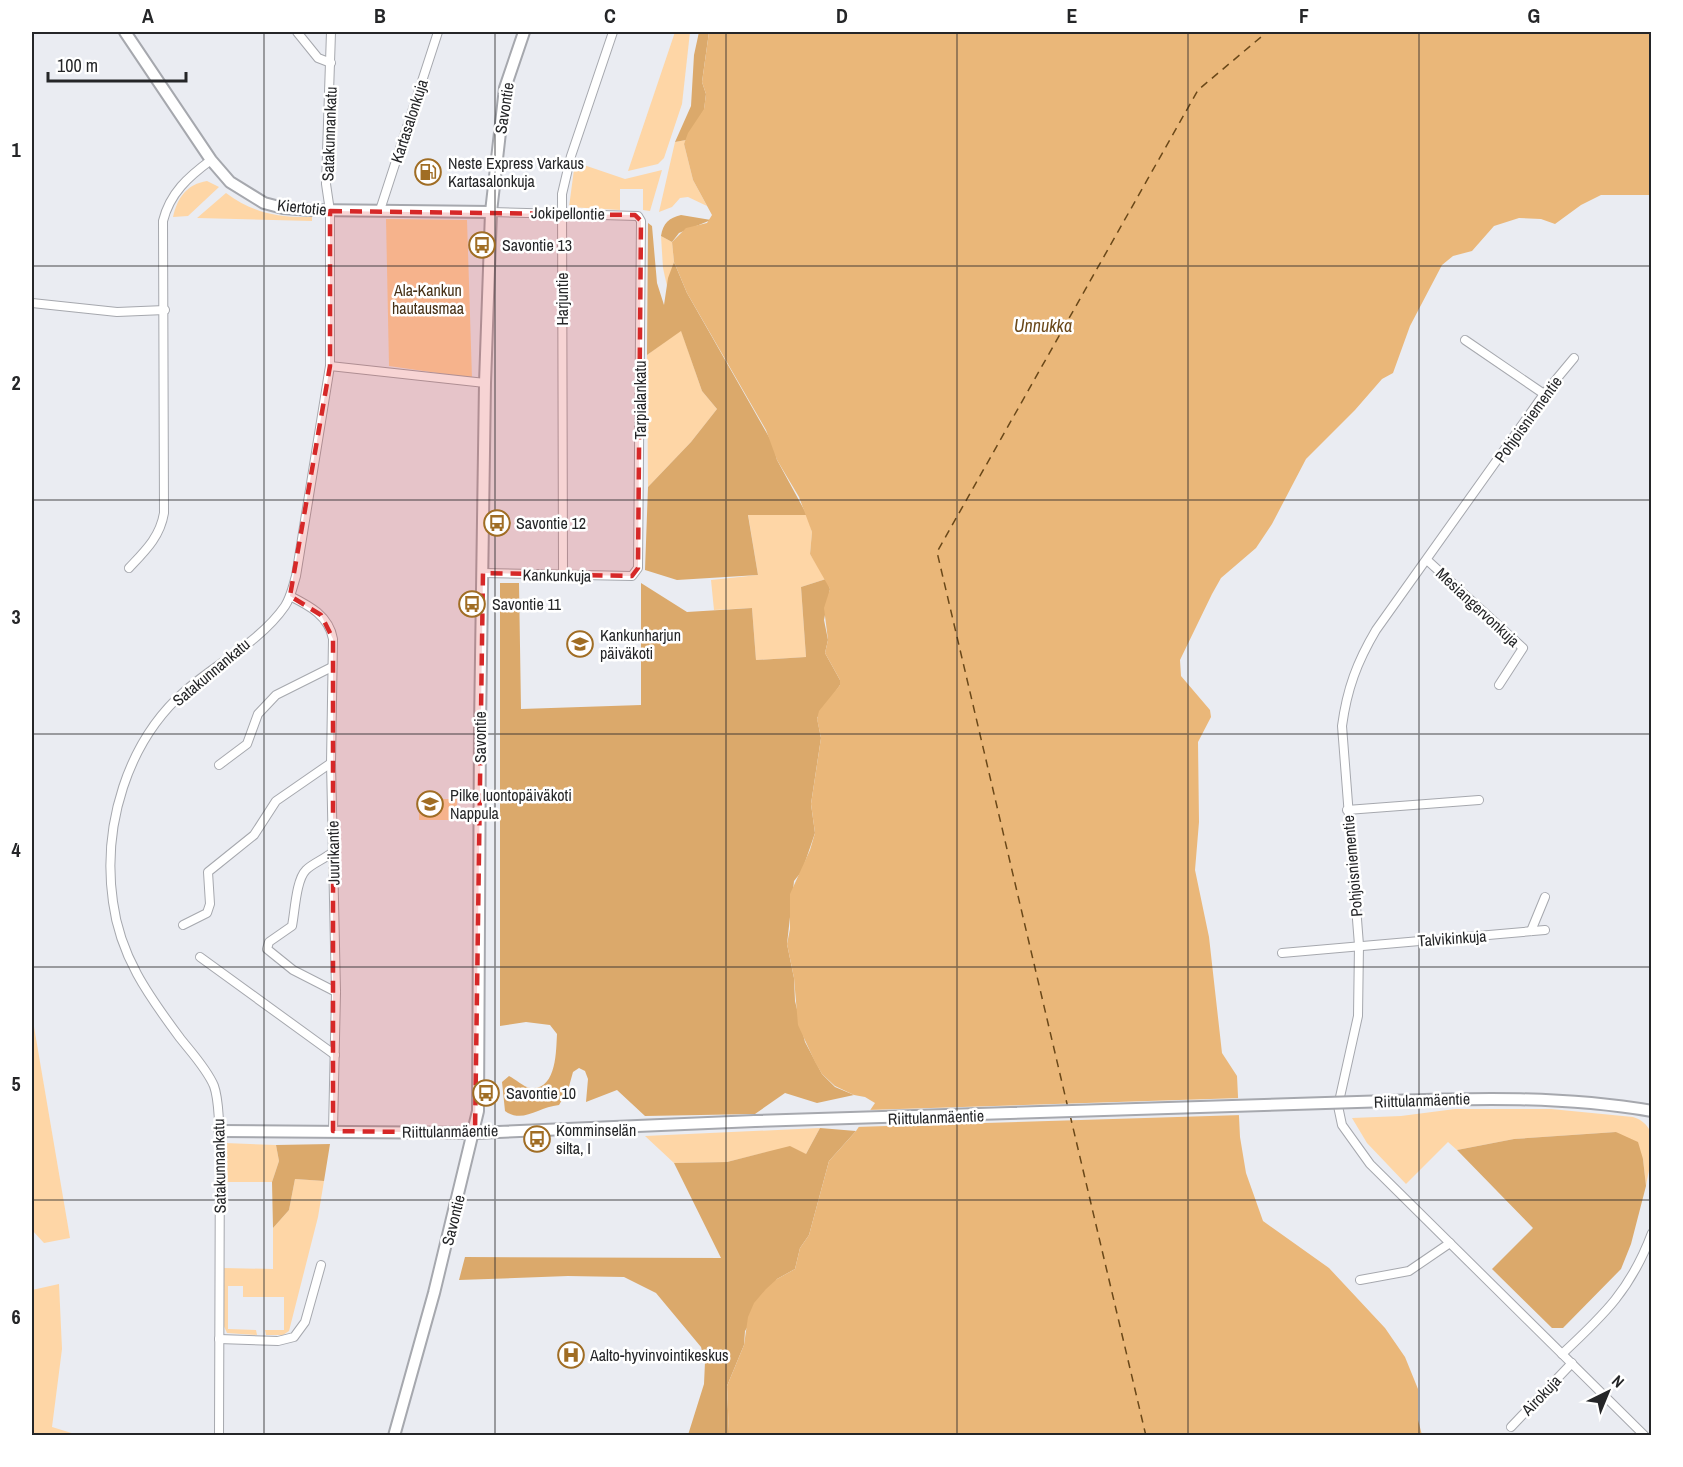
<svg xmlns="http://www.w3.org/2000/svg" width="1683" height="1467" viewBox="0 0 1683 1467" font-family="'Archivo Narrow',sans-serif">
	<style>
		.green { fill: #fed6a6 }
		.forest { fill: #dba96b }
		.water { fill: #eab779 }
		.pier { fill: #eaecf2 }
		.lines { fill: none; stroke-linecap: round; stroke-linejoin: round }
		.ferry { stroke: #6a4819; stroke-width: 1.5; stroke-dasharray: 8 6; stroke-linecap: butt }
		.street-casing { stroke: #a6a8ae; stroke-width: 10 }
		.secondary-casing { stroke: #a6a8ae; stroke-width: 14 }
		.street { stroke: #fff; stroke-width: 8 }
		.secondary { stroke: #fff; stroke-width: 10 }
		.secondary-bridge-casing { stroke: #a6a8ae; stroke-width: 14; stroke-linecap: butt }
		.secondary-bridge { stroke: #fff; stroke-width: 10 }
		.marked { fill: #d62828; fill-opacity: 0.2; stroke: #d62828; stroke-width: 4.5; stroke-dasharray: 12 8; stroke-linejoin: round }
		.grid { fill: none; stroke: #252628; stroke-width: 1.5; stroke-opacity: 0.55 }
		.labels { text-anchor: middle; stroke-width: 5; stroke-linejoin: round; paint-order: stroke }
		.street-label { font-size: 16px; fill: #252628; stroke: #fff }
		.poi-label { font-size: 16px; fill: #252628; stroke: #fff; text-anchor: start }
		.park-label { font-size: 16px; fill: #463116; stroke: #fff }
		.water-label { font-size: 18px; font-style: italic; fill: #6a4819; stroke: #fff }
		.neatline { fill: none; stroke: #252628; stroke-width: 2 }
		.grid-label { font-size: 20px; text-anchor: middle; font-weight: bold; fill: #252628 }
	</style>
	<rect width="100%" height="100%" fill="#eaecf2"/>
	<g class="green">
		<polygon points="675,32 690,32 682,104 664,158 658,164 628,171"/>
		<polygon points="686,140 684,144 693,180 707,206 688,197 680,198 672,207 659,212 675,142"/>
		<polygon points="575,162 625,179 662,170 650,211 643,210 643,189 620,189 620,210 569,207"/>
		<path d="M207 181 219 187 188 216 173 217C177 198 187 184 207 181Z"/>
		<path d="M226 193C253 213 279 218 312 217V221L197 218Z"/>
		<polygon points="386,219 467,220 472,378 389,366"/>
		<polygon points="661,236 672,242 674,262 667,286 663,268"/>
		<polygon points="681,330 702,391 717,409 691,442 648,487 647,355"/>
		<polygon points="748,514 807,515 812,532 810,554 826,579 801,587 806,657 756,660 752,608 714,610 711,580 758,575"/>
		<rect x="419" y="799" width="38" height="21"/>
		<polygon points="32,1015 70,1238 44,1243 32,1230"/>
		<path d="M1455 1109H1551L1633 1117C1664 1127 1650 1161 1646 1186L1643 1159 1616 1132 1514 1139 1457 1150 1448 1142 1406 1184 1367 1143 1352 1118 1401 1116Z"/>
		<polygon points="820,1128 806,1154 767,1152 727,1162 674,1163 645,1136"/>
		<polygon points="225,1143 276,1145 279,1161 272,1182 224,1182"/>
		<polygon points="295,1179 324,1181 318,1217 289,1331 283,1335 266,1335 265,1330 284,1330 284,1297 243,1297 243,1286 228,1286 228,1329 256,1330 257,1335 227,1333 223,1324 224,1268 273,1269 273,1228 289,1210"/>
		<polygon points="59,1284 62,1349 52,1427 78,1435 32,1436 32,1290"/>
	</g>
	<g class="forest">
		<polygon points="699,32 709,32 702,82 706,94 704,110 686,140 675,142 691,106 694,55"/>
		<path d="M681 215 711 220 679 233 672 242 661 236C663 223 669 218 681 215Z"/>
		<polygon points="648,223 652,226 657,283 664,305 668,278 674,262 687,293 773,444 777,460 807,515 748,515 758,575 677,580 645,570 648,487 691,442 717,409 702,391 681,331 647,355"/>
		<path d="M826 579 830 589 824 620 828 640 825 653 840 680V685L817 718 821 738 811 804 815 833 802 871 794 881 787 944 794 978 795 1001 805 1042 822 1074 835 1087 854 1095 817 1103 785 1093 755 1114 645 1116 617 1090 586 1102 588 1079 585 1071 579 1068 573 1072 568 1090 559 1105C538 1107 523 1124 505 1111L502 1082 509 1076C515 1079 524 1087 530 1088 557 1091 556 1050 557 1034L550 1025 526 1022 500 1026V583H519L521 709 641 705V583L687 612 752 608 756 660 806 657 801 587Z"/>
		<polygon points="820,1128 856,1131 829,1161 809,1235 800,1248 795,1269 777,1279 745,1331 744,1345 727,1386 729,1435 688,1435 704,1384 705,1362 701,1347 656,1293 624,1277 568,1276 459,1280 465,1257 721,1258 674,1163 727,1162 790,1146 806,1154"/>
		<polygon points="1616,1132 1638,1142 1643,1159 1646,1186 1631,1244 1621,1269 1563,1328 1552,1328 1492,1269 1533,1228 1457,1150 1514,1139"/>
		<polygon points="330,1144 324,1181 295,1179 289,1210 273,1228 272,1182 279,1161 276,1145"/>
	</g>
	<polygon class="water" points="709,32 1651,32 1651,195 1601,195 1581,205 1555,224 1541,219 1519,218 1494,226 1472,251 1453,256 1442,265 1410,326 1393,373 1382,379 1355,410 1306,459 1272,524 1256,548 1221,578 1212,594 1180,660 1181,676 1210,710 1211,717 1198,742 1199,822 1195,870 1209,937 1222,1053 1237,1076 1240,1137 1246,1173 1263,1221 1329,1268 1385,1328 1405,1357 1418,1389 1418,1420 1422,1435 729,1435 727,1386 744,1345 748,1317 754,1303 766,1289 777,1279 795,1269 800,1248 809,1235 829,1161 856,1131 875,1103 865,1097 854,1095 835,1086 822,1074 815,1062 798,1025 794,978 787,944 790,929 790,894 810,850 815,833 811,804 821,738 817,719 819,711 840,685 840,680 825,653 828,640 824,608 830,589 810,554 812,532 799,497 777,460 766,430 687,293 674,262 672,242 686,228 707,223 712,215 693,180 684,144 688,133 704,109 706,94 702,82"/>
	<polygon class="pier" points="1241,1098 1242,1115 855,1127 867,1110"/>
	<g class="lines">
		<g class="ferry">
			<polyline points="1068,1108 937,552 1198,90 1267,32"/>
			<polyline points="1070,1115 1146,1436"/>
		</g>
		<g class="street-casing">
			<g id="street">
				<polyline points="297,32 318,58 331,63"/>
				<polyline points="380,210 438,32"/>
				<polyline points="32,303 117,312 165,310"/>
				<polyline points="1465,340 1544,394"/>
				<path d="M1574 358 1544 394 1376 630C1357 662 1347 689 1342 726L1359 945 1358 1016 1338 1106 1342 1125 1370 1164 1645 1436"/>
				<polyline points="330,366 485,383"/>
				<polyline points="1427,560 1523,648 1499,685"/>
				<path d="M129 568C145 551 160 537 164 513L163 221C170 193 188 177 211 160"/>
				<polyline points="483,573 632,576 638,568 641,221 638,216 491,212"/>
				<polyline points="563,574 562,194 571,156 613,32"/>
				<path d="M290 596C310 606 329 616 333 639L331 763 336 992 333 1131"/>
				<polyline points="219,765 247,744 258,714 276,695 332,667"/>
				<polyline points="1347,810 1479,800"/>
				<path d="M334 851C325 859 313 863 306 870 296 880 295 911 292 926L269 942 267 949 293 970 336 992"/>
				<polyline points="183,925 207,913 210,904 208,872 254,835 276,801 331,763"/>
				<polyline points="1531,931 1545,897"/>
				<polyline points="1282,953 1545,930"/>
				<polyline points="200,957 335,1055"/>
				<polyline points="1360,1280 1409,1271 1450,1243"/>
				<polyline points="219,1339 278,1341 294,1337 305,1322 321,1265"/>
				<path d="M1562 1354C1605 1314 1631 1289 1652 1233"/>
				<polyline points="1511,1427 1572,1363"/>
				<path d="M219 1436 220 1131C218 1116 219 1100 214 1086 207 1069 191 1052 180 1038 148 995 120 956 113 902 102 826 127 742 185 691 217 663 261 641 285 606 291 597 293 586 296 576L330 366V211L326 184 331 32"/>
			</g>
		</g>
		<g class="secondary-casing">
			<g id="secondary">
				<polyline points="125,32 211,160 230,182 264,203 283,208 312,210 491,212"/>
				<path d="M1389 1101C1477 1098 1564 1096 1652 1111"/>
				<polyline points="220,1131 475,1133 755,1121"/>
				<polyline points="394,1436 434,1293 478,1111 480,727 485,383 491,212 505,88 524,32"/>
			</g>
		</g>
		<use href="#street" class="street"/>
		<use href="#secondary" class="secondary"/>
		<g class="secondary-bridge-casing">
			<polyline id="secondary-bridge" points="755,1121 1389,1101"/>
		</g>
		<use href="#secondary-bridge" class="secondary-bridge"/>
	</g>
	<path class="marked" d="M330 211 635 215 641 221 638 568 632 576 483 573 475 1133 333 1131V639L321 615 290 596 330 366Z"/>
	<path class="grid" d="M264 32V1436M495 32V1436M726 32V1436M957 32V1436M1188 32V1436M1419 32V1436M32 266H1652M32 500H1652M32 734H1652M32 967H1652M32 1200H1652"/>
	<defs>
		<g id="fuel-ring" transform="scale(1.35)"><circle r="9.5" fill="#fff" stroke="#a06d24" stroke-width="1.5"/><path d="M-5.5-6h7V0h2V4h1.3V-2.5L3-4.5l.8-.8L6-3V5H2.5V1h-1V6h-7ZM-4.2-4.7v3.2H.2V-4.7Z" fill="#a06d24"/></g>
		<g id="bus-ring" transform="scale(1.35)"><circle r="9.5" fill="#fff" stroke="#a06d24" stroke-width="1.5"/><path d="M-5-6H5V4H4V6H2V4H-2V6H-4V4H-5ZM-3.5-4V0h7V-4ZM-3.5 1.2v1.5H-2V1.2ZM2 1.2v1.5H3.5V1.2Z" fill="#a06d24"/></g>
		<g id="school-ring" transform="scale(1.35)"><circle r="9.5" fill="#fff" stroke="#a06d24" stroke-width="1.5"/><path d="M0-5L7-2L0 1L-7-2ZM-4 1L0 2.5L4 1V4Q0 6-4 4Z" fill="#a06d24"/></g>
		<g id="hospital-ring" transform="scale(1.35)"><circle r="9.5" fill="#fff" stroke="#a06d24" stroke-width="1.5"/><path d="M-5-5h3v3.5h4V-5h3V5h-3V1.5h-4V5h-3Z" fill="#a06d24"/></g>
	</defs>
	<g fill-rule="evenodd">
		<use href="#fuel-ring" x="428" y="172"/>
		<use href="#bus-ring" x="482" y="245"/>
		<use href="#bus-ring" x="497" y="523"/>
		<use href="#bus-ring" x="472" y="604"/>
		<use href="#school-ring" x="580" y="644"/>
		<use href="#school-ring" x="430" y="804"/>
		<use href="#bus-ring" x="486" y="1093"/>
		<use href="#bus-ring" x="537" y="1139"/>
		<use href="#hospital-ring" x="571" y="1355"/>
	</g>
	<g class="labels">
		<g class="street-label">
			<text transform="translate(504 108) rotate(-81)" y="6">Savontie</text>
			<text transform="translate(409 121) rotate(-72)" y="6">Kartasalonkuja</text>
			<text transform="translate(329 134) rotate(-88)" y="6">Satakunnankatu</text>
			<text transform="translate(302 207) rotate(6)" y="6">Kiertotie</text>
			<text transform="translate(568 213) rotate(1)" y="6">Jokipellontie</text>
			<text transform="translate(562 299) rotate(-90)" y="6">Harjuntie</text>
			<text transform="translate(640 400) rotate(-90)" y="6">Tarpialankatu</text>
			<text transform="translate(1528 419) rotate(-54)" y="6">Pohjoisniementie</text>
			<text transform="translate(557 575) rotate(1)" y="6">Kankunkuja</text>
			<text transform="translate(1478 607) rotate(43)" y="6">Mesiangervonkuja</text>
			<text transform="translate(211 672) rotate(-40)" y="6">Satakunnankatu</text>
			<text transform="translate(480 737) rotate(-90)" y="6">Savontie</text>
			<text transform="translate(333 853) rotate(-91)" y="6">Juurikantie</text>
			<text transform="translate(1352 866) rotate(-95)" y="6">Pohjoisniementie</text>
			<text transform="translate(1452 938) rotate(-4)" y="6">Talvikinkuja</text>
			<text transform="translate(1422 1100) rotate(-2)" y="6">Riittulanmäentie</text>
			<text transform="translate(936 1117) rotate(-2)" y="6">Riittulanmäentie</text>
			<text transform="translate(450 1131) rotate(-1)" y="6">Riittulanmäentie</text>
			<text transform="translate(219 1166) rotate(-91)" y="6">Satakunnankatu</text>
			<text transform="translate(453 1220) rotate(-76)" y="6">Savontie</text>
			<text transform="translate(1541 1395) rotate(-46)" y="6">Airokuja</text>
		</g>
		<g class="poi-label">
			<text x="448" y="169">Neste Express Varkaus<tspan x="448" dy="18">Kartasalonkuja</tspan></text>
			<text x="502" y="251">Savontie 13</text>
			<text x="516" y="529">Savontie 12</text>
			<text x="492" y="610">Savontie 11</text>
			<text x="600" y="641">Kankunharjun<tspan x="600" dy="18">päiväkoti</tspan></text>
			<text x="450" y="801">Pilke luontopäiväkoti<tspan x="450" dy="18">Nappula</tspan></text>
			<text x="506" y="1099">Savontie 10</text>
			<text x="556" y="1136">Komminselän<tspan x="556" dy="18">silta, I</tspan></text>
			<text x="590" y="1361">Aalto-hyvinvointikeskus</text>
		</g>
		<g class="park-label">
			<text x="428" y="296">Ala-Kankun<tspan x="428" dy="18">hautausmaa</tspan></text>
		</g>
		<g class="water-label">
			<text x="1043" y="332">Unnukka</text>
		</g>
	</g>
	<rect width="1683" height="1467" fill="none" stroke="#ffffff" stroke-width="66"/>
	<g transform="translate(1608 1392) rotate(43)" stroke="#ffffff" stroke-width="4.5" paint-order="stroke">
	<path d="M0-4.5L10 22L0 15L-10 22Z" fill="#252628"/>
	<text y="-9" font-size="16" font-weight="bold" text-anchor="middle" fill="#252628">N</text>
	</g>
	<path d="M48 72v9h138v-9" fill="none" stroke="#252628" stroke-width="3"/>
	<text x="57" y="72" font-size="18" fill="#252628" stroke="#ffffff" stroke-width="4.5" paint-order="stroke">100 m</text>
	<rect x="33" y="33" width="1617" height="1401" class="neatline"/>
	<g class="grid-label">
		<text x="148" y="23">A</text>
		<text x="380" y="23">B</text>
		<text x="610" y="23">C</text>
		<text x="842" y="23">D</text>
		<text x="1072" y="23">E</text>
		<text x="1304" y="23">F</text>
		<text x="1534" y="23">G</text>
		<text x="16" y="157">1</text>
		<text x="16" y="390">2</text>
		<text x="16" y="624">3</text>
		<text x="16" y="857">4</text>
		<text x="16" y="1091">5</text>
		<text x="16" y="1324">6</text>
	</g>
</svg>
